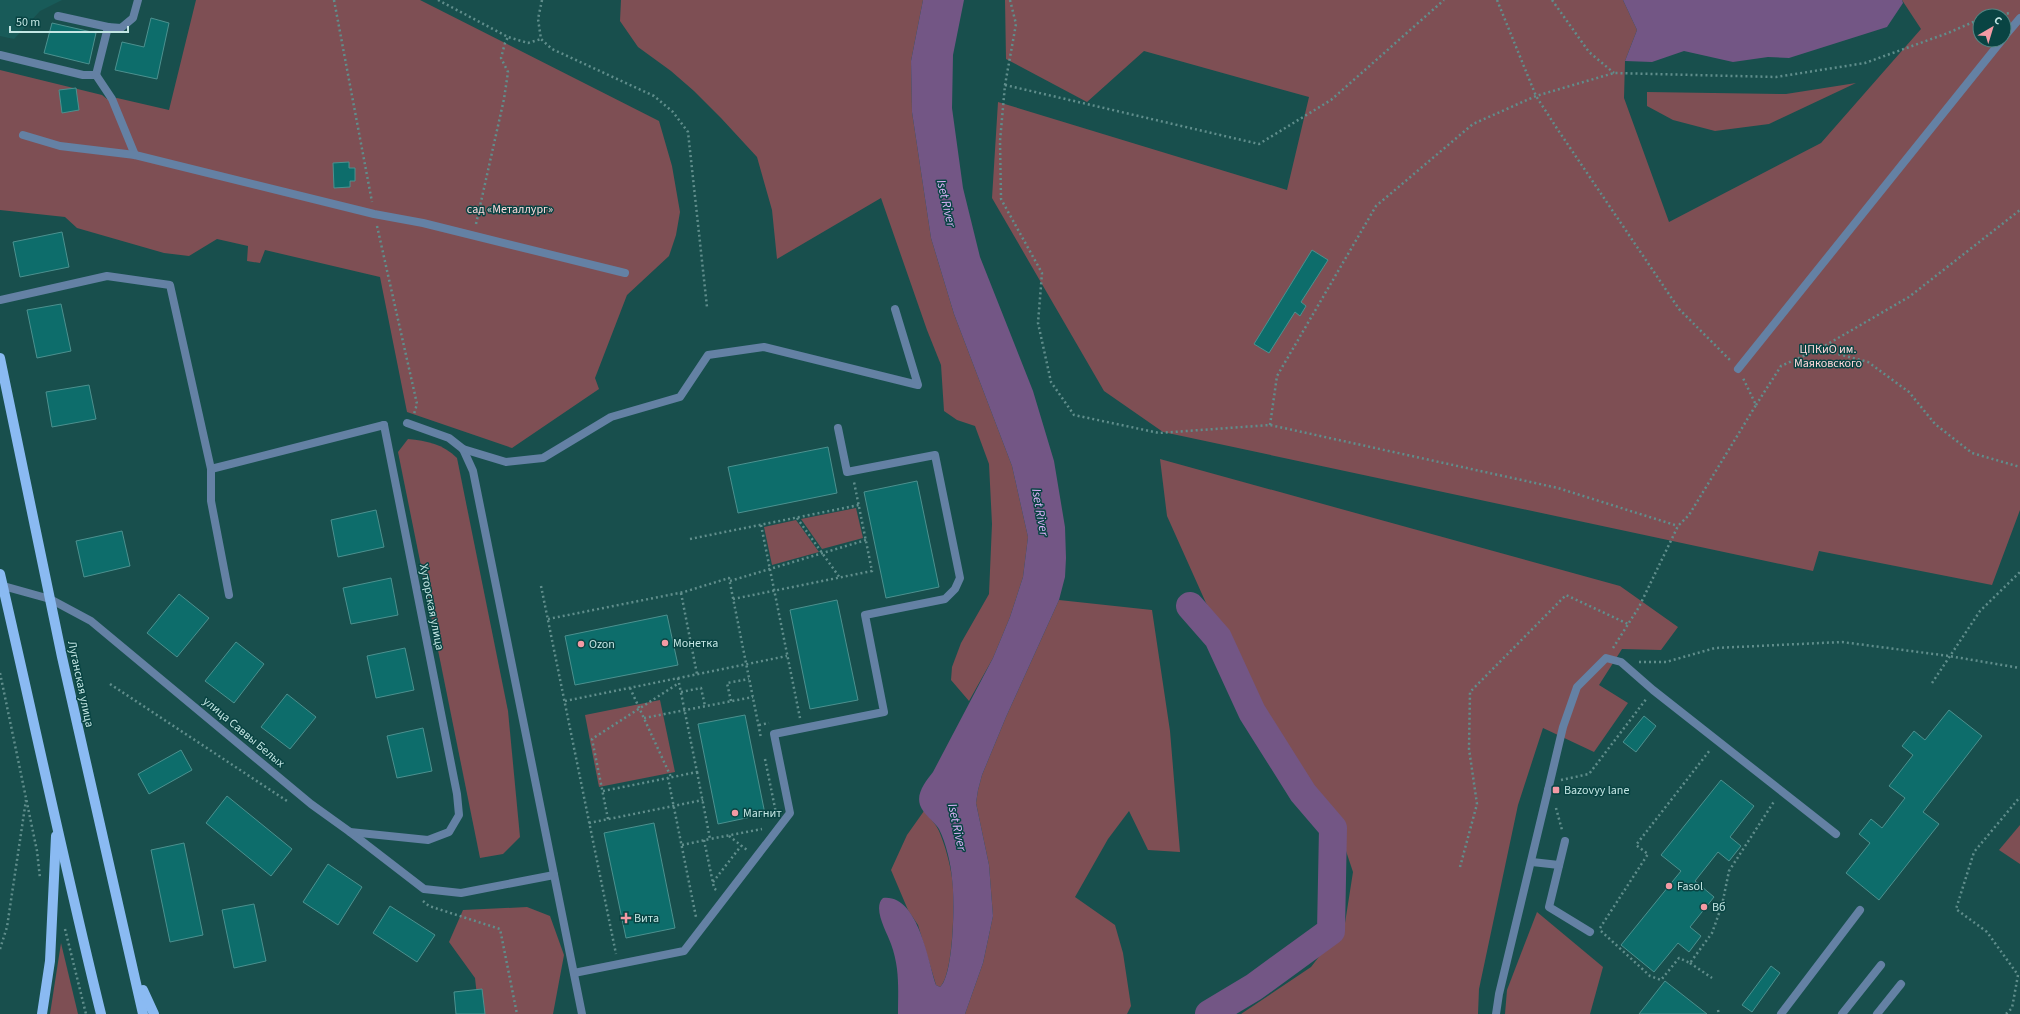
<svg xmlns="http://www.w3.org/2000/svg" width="2020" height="1014" viewBox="0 0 2020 1014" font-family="'Source Sans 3',sans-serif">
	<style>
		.built { fill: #185b59 }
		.green { fill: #7e4f54; fill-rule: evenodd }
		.water { fill: #735685 }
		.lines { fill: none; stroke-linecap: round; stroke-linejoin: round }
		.river { stroke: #735685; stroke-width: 28 }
		.building { fill: #0d6d6b; stroke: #4c918f }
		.path { stroke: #608e8c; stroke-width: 2.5; stroke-dasharray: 2 3; stroke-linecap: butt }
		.service { stroke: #6481a4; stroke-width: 8 }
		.pedestrian { stroke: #6481a4; stroke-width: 8 }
		.minor { stroke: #6481a4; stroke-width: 8 }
		.tertiary { stroke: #6481a4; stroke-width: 8 }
		.primary { stroke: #8abaf2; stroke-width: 10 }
		.poi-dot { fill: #f49aa4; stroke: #094443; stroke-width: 1.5 }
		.labels { text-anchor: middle; stroke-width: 3; stroke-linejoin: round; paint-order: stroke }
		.park-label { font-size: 12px; fill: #ffd8db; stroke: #094443 }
		.street-label { font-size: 12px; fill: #c4e6e4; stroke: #094443 }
		.poi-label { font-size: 12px; fill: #c4e6e4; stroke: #094443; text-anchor: start }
		.water-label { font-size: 13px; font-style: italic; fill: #e2b4fd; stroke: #094443 }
	</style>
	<rect width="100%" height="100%" fill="#184f4d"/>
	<polygon class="built" points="0,0 62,0 40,11 14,39 0,36"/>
	<g class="green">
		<polygon points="196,0 420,0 659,121 672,166 680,212 676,235 669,256 627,295 595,378 599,389 512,448 407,412 380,277 265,250 260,263 247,261 248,246 217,239 189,256 164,253 77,228 65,217 0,210 0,70 102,95 107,99 117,98 169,110"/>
		<polygon points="621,0 923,0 911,61 912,112 931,238 954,314 1012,466 1028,537 1023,577 1010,617 993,658 969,701 951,680 952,667 961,643 989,594 992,524 989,464 975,426 957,420 944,411 941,365 927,330 881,198 777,259 772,210 757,157 721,118 694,91 671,71 638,47 620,21"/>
		<path d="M1005 0H1623L1637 30 1625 61 1624 98 1669 222 1821 143 1921 29 1902 0H2020V510L1992 585 1819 551 1813 571 1163 432 1104 391 992 198 998 102 1287 190 1309 97 1144 51 1087 102 1006 59ZM1980 16H2004V40H1980Z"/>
		<polygon points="1856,83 1769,124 1715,131 1673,120 1647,106 1647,92 1786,94"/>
		<path d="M408 439C427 441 443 444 457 458L508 711 520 837 503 854 480 858 398 452Z"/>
		<polygon points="1160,459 1620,586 1678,627 1661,650 1622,649 1599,685 1628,703 1594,752 1543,728 1518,805 1479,989 1478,1014 1241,1014 1311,967 1345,923 1353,872 1331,806 1284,770 1254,700 1242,658 1206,603 1167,516"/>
		<polygon points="856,508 863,538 822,549 801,519"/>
		<polygon points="796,520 819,552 772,565 764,527"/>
		<polygon points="1059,600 1152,610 1170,731 1180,852 1148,850 1129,811 1108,839 1075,897 1115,925 1123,953 1131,1006 1127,1014 965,1014 983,963 993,916 989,865 976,803 978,790 982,775 1006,717"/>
		<polygon points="660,700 675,772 599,787 585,715"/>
		<path d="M924 811C929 817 936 824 939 831 945 845 950 863 952 878 955 897 954 975 940 987L936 985 918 925 908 910 891 870 907 835Z"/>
		<polygon points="2020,825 2020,864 1999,850"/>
		<polygon points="527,907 550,916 564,955 553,1014 479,1014 475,978 449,942 463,910"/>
		<polygon points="1537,912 1603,967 1590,1014 1505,1014 1507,990"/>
		<polygon points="61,943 78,1014 50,1014"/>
	</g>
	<g class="water">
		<path d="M923 0H964L953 55 952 108 963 188 980 257 1033 391 1054 461 1065 527 1066 558 1065 577 1059 600 1006 717 982 775 978 790 976 803 989 865 993 916 983 963 965 1014H898C898 988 900 969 891 944 887 932 872 908 883 898 918 894 928 961 936 985L940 987C954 975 955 898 952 879 951 864 946 843 939 829 934 821 923 814 920 805 916 793 926 781 933 772L993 658 1010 617 1023 577 1028 537 1012 466 954 314 931 238 912 112 911 61Z"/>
		<polygon points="1623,0 1902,0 1903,3 1887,27 1789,58 1768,57 1733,62 1684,51 1652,62 1625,61 1637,30"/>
	</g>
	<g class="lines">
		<polyline class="river" points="1190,606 1218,638 1252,712 1303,793 1333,828 1331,931 1254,987 1209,1014"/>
	</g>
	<g class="building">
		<polygon points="151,18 169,23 157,79 115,70 122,42 144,47"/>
		<polygon points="52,23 96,33 89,64 44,53"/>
		<polygon points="76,88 79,110 62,113 59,90"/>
		<polygon points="349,162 349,168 355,168 355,181 350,181 350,187 334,188 333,163"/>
		<polygon points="62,232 69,267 20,277 13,242"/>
		<polygon points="1312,250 1328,260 1301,302 1306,306 1300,316 1295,312 1269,353 1254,344"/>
		<polygon points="61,304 71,351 37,358 27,310"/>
		<polygon points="89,385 96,419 52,427 46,392"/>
		<polygon points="828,447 837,493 738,513 728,467"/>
		<polygon points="917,481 939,587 886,598 864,492"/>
		<polygon points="376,510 384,547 338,557 331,520"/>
		<polygon points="122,531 130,566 84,577 76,541"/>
		<polygon points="391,578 398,615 351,624 343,588"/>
		<polygon points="179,594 209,618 177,657 147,633"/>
		<polygon points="837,600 858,700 810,709 790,610"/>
		<polygon points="667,615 678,665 575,685 565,636"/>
		<polygon points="236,642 264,664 234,703 205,681"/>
		<polygon points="405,648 414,690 376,698 367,656"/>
		<polygon points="287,694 316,717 290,749 261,727"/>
		<polygon points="1949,710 1982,736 1923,812 1939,824 1879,900 1846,873 1870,843 1859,834 1871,819 1882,828 1905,798 1889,786 1913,755 1902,746 1914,731 1925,740"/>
		<polygon points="745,715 765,814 718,824 698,724"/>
		<polygon points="1644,716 1656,726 1636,752 1623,742"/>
		<polygon points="423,728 432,771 397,778 387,736"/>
		<polygon points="181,750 192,770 149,794 138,774"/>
		<polygon points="1721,780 1754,806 1730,837 1741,846 1729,861 1718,852 1695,881 1714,897 1690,927 1701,936 1689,952 1678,943 1654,972 1621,945 1681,871 1661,855"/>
		<polygon points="227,796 292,849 271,876 206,823"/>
		<polygon points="654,823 675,928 626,938 604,833"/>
		<polygon points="184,843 203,935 170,942 151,850"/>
		<polygon points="328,864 362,887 338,925 303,902"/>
		<polygon points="254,904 266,961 234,968 222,910"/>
		<polygon points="390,906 435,935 417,962 373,933"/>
		<polygon points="1771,966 1780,973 1752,1012 1742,1005"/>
		<polygon points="1665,981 1707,1014 1639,1014"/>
		<polygon points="482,989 485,1014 456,1014 454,992"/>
	</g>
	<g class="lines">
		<g class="path">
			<polyline points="334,0 372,202"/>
			<polyline points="438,0 508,37 528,43 541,39"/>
			<polyline points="542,0 538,19 541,39 552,49 654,96 673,112 688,132 707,307"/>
			<polyline points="1010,0 1016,24 1005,85 1000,141 1001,199 1042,273 1038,323 1051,382 1074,415 1159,433 1270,425 1558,488 1678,526"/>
			<polyline points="1497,0 1536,96 1558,130 1679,309 1731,361"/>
			<polyline points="1552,0 1589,52 1614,73"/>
			<polyline points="1987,16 2010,13"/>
			<polyline points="1005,85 1259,144 1331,100 1444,0"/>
			<polyline points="476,224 504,99 508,72 501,58 505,43 508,37"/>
			<polyline points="377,226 417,404 414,414"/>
			<polyline points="1819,349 1868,362 1909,392 1935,424 1972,453 2020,467"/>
			<polyline points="1756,405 1781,366 1819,349 1909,297 2020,210"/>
			<polyline points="1270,425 1277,376 1376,206 1473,124 1536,96 1614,73 1776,77 1865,63 1948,33 1980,19"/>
			<polyline points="797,518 840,578"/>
			<polyline points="761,525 800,718"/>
			<polyline points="690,539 859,505"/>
			<polyline points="730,581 866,540"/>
			<polyline points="541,586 616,954"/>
			<polyline points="681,593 697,674"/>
			<polyline points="733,599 872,571 854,482"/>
			<polyline points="548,619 684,592 729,578 761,738"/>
			<polyline points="1613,648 1639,607 1678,526 1689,515 1756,405 1743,378"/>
			<polyline points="1639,662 1666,662 1715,648 1842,642 1949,656 2020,668"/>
			<polyline points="0,673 37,851 40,878"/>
			<polyline points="678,678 697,772 668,778 696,917"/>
			<polyline points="1932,683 1980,611 2020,572"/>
			<polyline points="110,684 287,801"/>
			<polyline points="630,688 671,777"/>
			<polyline points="681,692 701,688 705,706"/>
			<polyline points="565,701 787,656"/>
			<polyline points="731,701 727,683 749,679"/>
			<polyline points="644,718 753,697"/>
			<polyline points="759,725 769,723"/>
			<polyline points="765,759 776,813"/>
			<polyline points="697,772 710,839 762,829"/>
			<polyline points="1561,780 1589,774 1647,698"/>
			<polyline points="603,791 668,778"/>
			<polyline points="1556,808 1562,830"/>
			<polyline points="608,819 592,739 679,683"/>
			<polyline points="589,823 703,800"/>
			<polyline points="729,836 747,850"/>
			<polyline points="704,840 714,888 716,890"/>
			<polyline points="682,845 710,839"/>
			<polyline points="1460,867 1477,804 1469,749 1470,692 1566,595 1628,624"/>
			<polyline points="713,882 741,846"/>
			<polyline points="423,901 429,906 500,929 517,1014"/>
			<polyline points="1600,928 1648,854 1636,845 1710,750"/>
			<polyline points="65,929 86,1014"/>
			<polyline points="1601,931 1650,976 1661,980 1679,958 1690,963 1712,933 1722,905 1729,871 1775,800"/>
			<polyline points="0,949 7,927 26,800"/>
			<polyline points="1690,963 1712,978"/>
			<polyline points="1718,1010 1719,1014"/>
			<polyline points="2006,1014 2012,1008 2018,975 1987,932 1956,909 1974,852 2020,797"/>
		</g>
		<g class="service">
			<polyline points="58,16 108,27"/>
			<polyline points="0,55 83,75 96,75 108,27 121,28 133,18 138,0"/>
			<polyline points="96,75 112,99 135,155"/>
			<polyline points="23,135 60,146 135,155 374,214 423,223 625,273"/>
			<polyline points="0,300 107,276 170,285 211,469"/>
			<polyline points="407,423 449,438 463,449 473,471 582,1014"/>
			<polyline points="463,449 506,462 543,458 611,417 680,397 708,355 764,347 918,385 895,309"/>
			<polyline points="229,595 211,501 211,469 384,425"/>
			<polyline points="1548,790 1563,727 1577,687 1606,658 1621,662 1653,690 1836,834"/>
			<polyline points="350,832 424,889 461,893 554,875"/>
			<polyline points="1565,841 1549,907 1590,932"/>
			<polyline points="1532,862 1559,865"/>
			<polyline points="574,973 684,951 790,813 774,734 884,712 865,615 945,599 955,589 960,578 935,455 847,472 838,428"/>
			<polyline points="1781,1014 1860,910"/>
			<polyline points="1842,1014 1881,965"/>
			<polyline points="1877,1014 1901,984"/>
		</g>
		<g class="pedestrian">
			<polyline points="2004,37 2020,18"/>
			<polyline points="1738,369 2002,40"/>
		</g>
		<g class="minor">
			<polyline points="50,599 91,621 311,804 350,832 428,840 449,832 459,815 457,794 384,425"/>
			<polyline points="1496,1014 1499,994 1548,790"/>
		</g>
		<polyline class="tertiary" points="0,585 50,599"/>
		<g class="primary">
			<polyline points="0,358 62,657 143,1014"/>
			<path d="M0 574C34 721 65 868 101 1014"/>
			<polyline points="143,990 154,1014"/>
			<polyline points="42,1014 50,961 56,836"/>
		</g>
	</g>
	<g class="poi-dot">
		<circle cx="665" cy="643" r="4"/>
		<circle cx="581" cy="644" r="4"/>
		<rect x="1552" y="786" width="8" height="8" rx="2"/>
		<circle cx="735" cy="813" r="4"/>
		<circle cx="1669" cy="886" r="4"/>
		<circle cx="1704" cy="907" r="4"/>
		<path d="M624 912h4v4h4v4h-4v4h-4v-4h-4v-4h4z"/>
	</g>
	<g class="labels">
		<g class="park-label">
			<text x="510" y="213">сад «Металлург»</text>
			<text x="1828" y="353">ЦПКиО им.<tspan x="1828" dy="14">Маяковского</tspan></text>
		</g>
		<g class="street-label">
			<text transform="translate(432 607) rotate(79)" y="4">Хуторская улица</text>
			<text transform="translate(81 684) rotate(78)" y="4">Луганская улица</text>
			<text transform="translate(244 732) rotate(40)" y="4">улица Саввы Белых</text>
		</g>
		<g class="poi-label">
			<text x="673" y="647">Монетка</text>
			<text x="589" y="648">Ozon</text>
			<text x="1564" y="794">Bazovyy lane</text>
			<text x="743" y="817">Магнит</text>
			<text x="1677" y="890">Fasol</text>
			<text x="1712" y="911">Вб</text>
			<text x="634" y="922">Вита</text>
		</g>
		<g class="water-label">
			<text transform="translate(947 203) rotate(77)" y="5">Iset River</text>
			<text transform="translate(1041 512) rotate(80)" y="5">Iset River</text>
			<text transform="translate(958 827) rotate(78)" y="5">Iset River</text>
		</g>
	</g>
	<g transform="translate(1992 28) rotate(38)"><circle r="19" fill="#094443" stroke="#548583"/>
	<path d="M0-3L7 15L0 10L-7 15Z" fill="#f49aa4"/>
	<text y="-6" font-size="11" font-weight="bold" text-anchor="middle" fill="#c4e6e4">С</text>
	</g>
	<path d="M10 26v6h118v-6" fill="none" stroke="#c4e6e4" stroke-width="2"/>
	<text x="16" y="26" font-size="12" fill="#c4e6e4" stroke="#094443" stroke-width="3" paint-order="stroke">50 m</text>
</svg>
